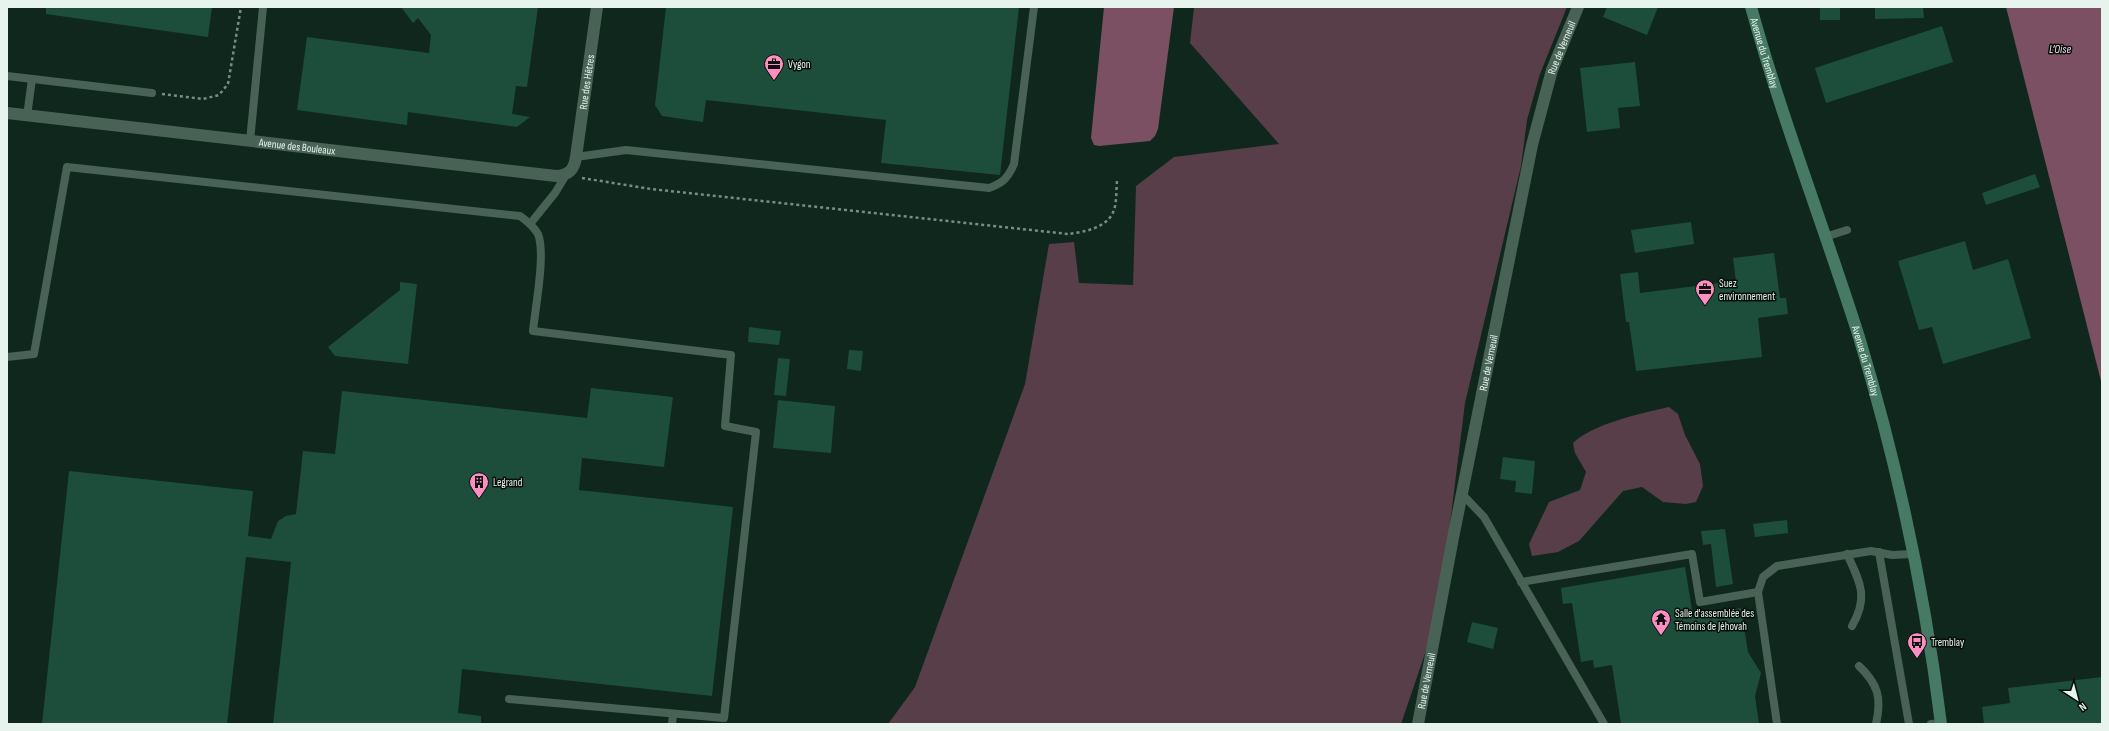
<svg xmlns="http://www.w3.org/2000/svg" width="2109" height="731" viewBox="0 0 2109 731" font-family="'Sofia Sans Condensed',sans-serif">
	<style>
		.green { fill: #573e48 }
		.water { fill: #7c5063 }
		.building { fill: #1d4e3b }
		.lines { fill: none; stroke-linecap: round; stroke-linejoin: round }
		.path { stroke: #7a8d84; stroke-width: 2.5; stroke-dasharray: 3 3; stroke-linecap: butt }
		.lane { stroke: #496256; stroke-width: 8 }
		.street { stroke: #496256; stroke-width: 12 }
		.secondary { stroke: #467a65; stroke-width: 12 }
		.labels { text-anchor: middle; stroke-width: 3; stroke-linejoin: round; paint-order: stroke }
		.street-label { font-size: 11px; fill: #e6f4ed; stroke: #050d09 }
		.poi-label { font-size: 11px; fill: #e6f4ed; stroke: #050d09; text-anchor: start }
		.water-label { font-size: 12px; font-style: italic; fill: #f9dae6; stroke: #050d09 }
	</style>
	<rect width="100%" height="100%" fill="#0f271d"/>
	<g class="green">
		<polygon points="1194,7 1567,7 1540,74 1527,120 1521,166 1465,403 1445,564 1435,624 1401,724 888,724 915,687 1025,384 1049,244 1074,242 1079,283 1133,285 1136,186 1174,157 1279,144 1190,43"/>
		<path d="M1669 407 1678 414 1685 435 1700 464 1703 486 1696 502 1686 504 1663 502 1642 487 1623 491 1579 541 1558 552 1532 556 1529 544 1549 502 1580 490 1586 472 1575 453 1573 443C1592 424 1642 413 1669 407Z"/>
	</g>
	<g class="water">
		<polygon points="1104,7 1174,7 1158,129 1155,136 1150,141 1099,146 1094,145 1091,138"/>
		<polygon points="2006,7 2102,7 2102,385"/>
	</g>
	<g class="building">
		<polygon points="46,7 212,7 208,37 46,14"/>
		<polygon points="401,7 538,7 527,87 516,86 512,114 530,117 517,127 408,112 407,125 297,110 307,37 429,53 431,35 418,18 413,23"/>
		<polygon points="666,7 1019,7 1000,175 881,163 886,120 706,100 703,122 662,116 655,105"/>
		<polygon points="1607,7 1658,7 1647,35 1603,17"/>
		<rect x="1820" y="7" width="20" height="13"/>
		<polygon points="1875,7 1923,7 1924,18 1875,19"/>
		<polygon points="1942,26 1953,62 1826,103 1815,68"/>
		<polygon points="1635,62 1640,106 1618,108 1620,128 1587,132 1580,68"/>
		<polygon points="2035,174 2040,187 1986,205 1982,193"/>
		<polygon points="1691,222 1694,244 1635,253 1631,230"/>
		<polygon points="1965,241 1973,270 2008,259 2031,338 1943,364 1932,327 1919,330 1898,261"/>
		<polygon points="1774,253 1780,298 1786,298 1788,314 1758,318 1762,357 1636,371 1629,322 1626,322 1620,274 1638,272 1640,293 1736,281 1733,258"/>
		<polygon points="400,282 417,284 408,364 335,356 328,347 400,290"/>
		<polygon points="749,327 781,331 779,345 748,342"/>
		<polygon points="849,350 863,351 861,371 847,369"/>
		<polygon points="778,358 790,359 786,396 774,395"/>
		<polygon points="591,388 673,397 664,467 582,458 579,490 733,507 712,696 462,669 458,713 481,716 481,724 273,724 291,562 246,557 227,724 42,724 69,471 253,491 248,536 271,539 278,521 286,516 296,514 303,451 335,454 342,391 587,418"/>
		<polygon points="778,400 835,406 831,453 773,448"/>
		<polygon points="1503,457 1535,461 1532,494 1515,492 1516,481 1500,479"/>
		<polygon points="1787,520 1788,533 1755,537 1753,524"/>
		<polygon points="1725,529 1733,584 1716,587 1711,544 1703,545 1701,531"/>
		<polygon points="1685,567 1693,616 1741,608 1748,652 1761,673 1755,696 1759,724 1621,724 1612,665 1594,668 1593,660 1581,662 1572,603 1563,604 1561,588"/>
		<polygon points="1472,622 1498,628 1493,649 1467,642"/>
		<polygon points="2102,677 2102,723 1984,724 1982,707 2010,703 2008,688"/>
	</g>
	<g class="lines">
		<g class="path">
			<polyline points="162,94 203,99 219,95 228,84 241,7"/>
			<path d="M582 178 651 189 1068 234C1084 232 1108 228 1114 210 1117 201 1116 190 1117 181"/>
		</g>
		<g class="lane">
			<polyline points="7,76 152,93"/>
			<polyline points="27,116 32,79"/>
			<polyline points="250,141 263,7"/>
			<path d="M576 157 626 150 989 188C1003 183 1008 178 1014 164L1034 7"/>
			<polyline points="530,224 555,193 566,175"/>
			<polyline points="1825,237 1847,230"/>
			<path d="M7 357 34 354 67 167 520 216C527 221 534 227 538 234 546 254 535 309 533 331L731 355 725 426 756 432 724 718 509 699"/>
			<polyline points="1462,494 1484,517 1604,724"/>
			<polyline points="1879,552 1909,724"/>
			<path d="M1847 554C1860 582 1869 597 1852 626"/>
			<polyline points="1521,582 1692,554 1700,602 1758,592"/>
			<path d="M1859 666C1878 684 1882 698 1876 724"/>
			<polyline points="672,724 673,714"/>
			<polyline points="1777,724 1758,592 1763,577 1777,566 1871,551 1892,555 1913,554"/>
			<polyline points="1931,724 1941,723"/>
		</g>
		<g class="street">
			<path id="s1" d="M7 113 556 176C569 175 574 170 576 157L597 7"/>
			<path id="s2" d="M1418 724 1453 538 1532 145 1552 70 1578 7"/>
		</g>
		<path class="secondary" id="s3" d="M1751 7C1782 119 1824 227 1859 337 1897 463 1925 593 1941 724"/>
	</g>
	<defs>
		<g id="office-pin" transform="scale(1)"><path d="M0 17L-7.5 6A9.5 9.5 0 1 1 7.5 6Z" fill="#fd8ec0" stroke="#050d09"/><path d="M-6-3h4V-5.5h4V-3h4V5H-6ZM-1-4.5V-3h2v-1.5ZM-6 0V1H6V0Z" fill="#111"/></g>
		<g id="building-pin" transform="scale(1)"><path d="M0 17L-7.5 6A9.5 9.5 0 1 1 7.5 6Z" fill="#fd8ec0" stroke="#050d09"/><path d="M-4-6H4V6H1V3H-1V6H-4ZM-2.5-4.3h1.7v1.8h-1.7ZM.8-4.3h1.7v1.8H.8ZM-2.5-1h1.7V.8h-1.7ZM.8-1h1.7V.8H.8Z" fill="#111"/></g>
		<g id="temple-pin" transform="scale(1)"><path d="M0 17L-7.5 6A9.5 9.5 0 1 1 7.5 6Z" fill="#fd8ec0" stroke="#050d09"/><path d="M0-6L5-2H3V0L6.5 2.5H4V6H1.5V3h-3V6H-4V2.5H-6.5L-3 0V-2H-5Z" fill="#111"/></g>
		<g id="bus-pin" transform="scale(1)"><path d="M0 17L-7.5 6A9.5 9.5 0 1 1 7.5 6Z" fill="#fd8ec0" stroke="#050d09"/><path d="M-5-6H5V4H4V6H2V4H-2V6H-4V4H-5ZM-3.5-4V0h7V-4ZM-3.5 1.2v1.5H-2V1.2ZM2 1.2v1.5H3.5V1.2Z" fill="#111"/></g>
	</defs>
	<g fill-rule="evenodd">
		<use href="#office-pin" x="774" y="64"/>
		<use href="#office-pin" x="1705" y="289"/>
		<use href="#building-pin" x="479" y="482"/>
		<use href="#temple-pin" x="1661" y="619"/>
		<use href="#bus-pin" x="1917" y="642"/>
	</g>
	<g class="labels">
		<g class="street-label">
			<text dy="4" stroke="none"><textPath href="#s2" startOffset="692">Rue de Verneuil</textPath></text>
			<text dy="4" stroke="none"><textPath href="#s3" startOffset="48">Avenue du Tremblay</textPath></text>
			<text dy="4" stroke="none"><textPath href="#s1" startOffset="659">Rue des Hêtres</textPath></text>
			<text dy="4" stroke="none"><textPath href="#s1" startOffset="292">Avenue des Bouleaux</textPath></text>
			<text dy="4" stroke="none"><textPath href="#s3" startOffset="372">Avenue du Tremblay</textPath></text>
			<text dy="4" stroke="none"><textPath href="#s2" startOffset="368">Rue de Verneuil</textPath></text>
			<text dy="4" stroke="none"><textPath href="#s2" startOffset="44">Rue de Verneuil</textPath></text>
		</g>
		<g class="poi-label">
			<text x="788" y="68">Vygon</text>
			<text x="1719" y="287">Suez<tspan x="1719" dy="13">environnement</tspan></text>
			<text x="493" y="486">Legrand</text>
			<text x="1675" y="617">Salle d'assemblée des<tspan x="1675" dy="13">Témoins de Jéhovah</tspan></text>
			<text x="1931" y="646">Tremblay</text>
		</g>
		<g class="water-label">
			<text x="2060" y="53">L’Oise</text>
		</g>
	</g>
	<rect width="2109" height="731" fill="none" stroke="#e6f4ed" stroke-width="16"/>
	<g transform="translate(2077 699) rotate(144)" stroke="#050d09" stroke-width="3" paint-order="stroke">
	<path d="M0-3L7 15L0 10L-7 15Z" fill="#e6f4ed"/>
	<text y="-6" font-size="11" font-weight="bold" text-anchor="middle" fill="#e6f4ed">N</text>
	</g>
</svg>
